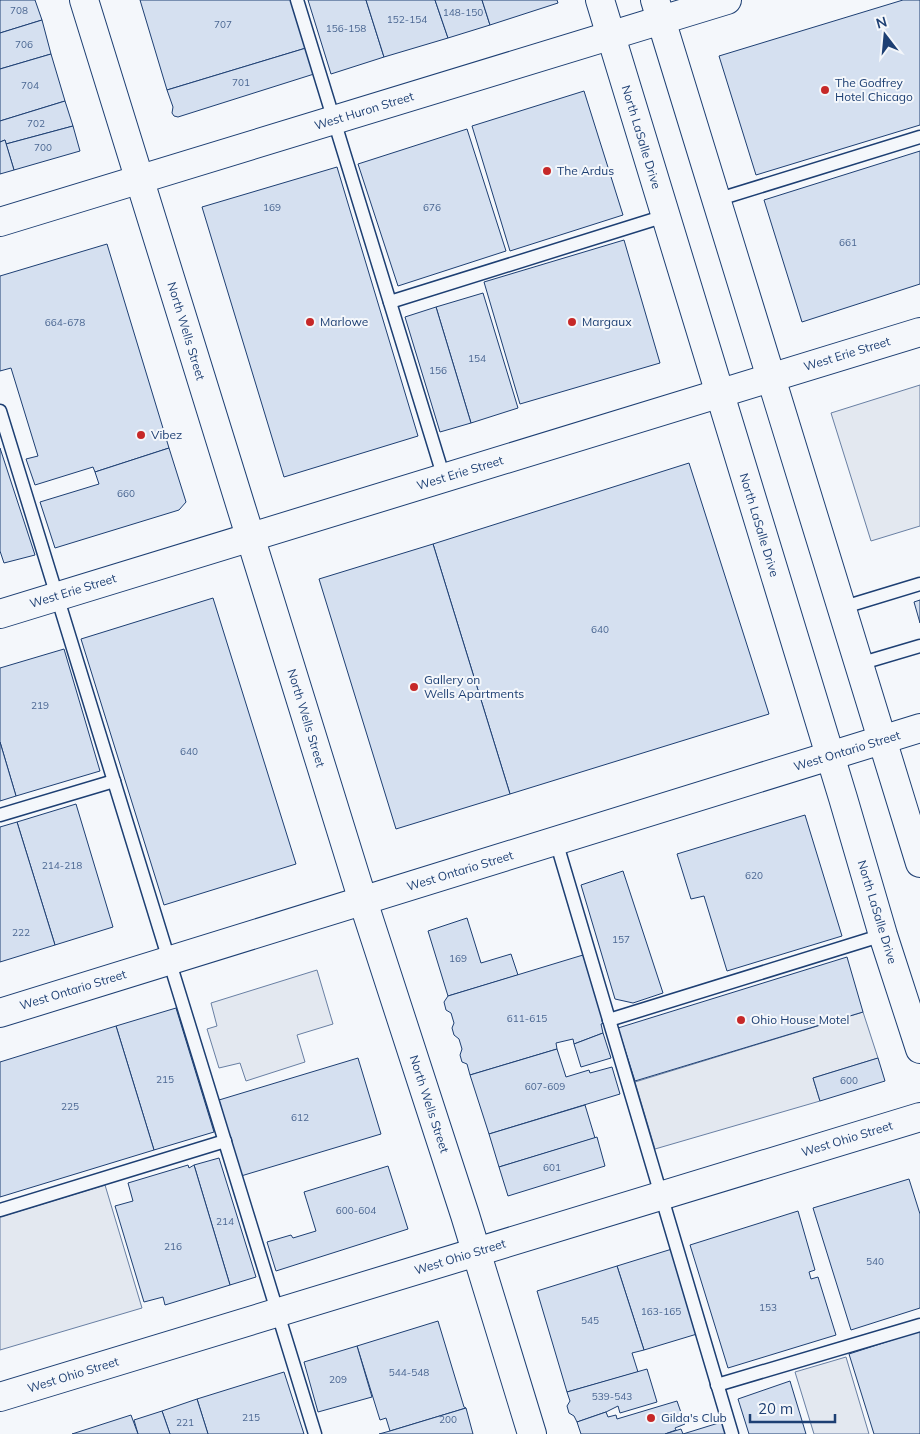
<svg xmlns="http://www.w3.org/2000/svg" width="920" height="1434" viewBox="0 0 920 1434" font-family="Mulish,sans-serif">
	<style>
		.parking { fill: #e3e8f0; stroke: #687fa3 }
		.building { fill: #d5e0f0; stroke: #1d3f73 }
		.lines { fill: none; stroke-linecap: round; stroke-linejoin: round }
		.service-casing { stroke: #1d3f73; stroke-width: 15 }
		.tertiary-casing { stroke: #1d3f73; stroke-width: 30 }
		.secondary-casing { stroke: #1d3f73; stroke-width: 30 }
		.service { stroke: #f4f7fb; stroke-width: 12 }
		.tertiary { stroke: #f4f7fb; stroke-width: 28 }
		.secondary { stroke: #f4f7fb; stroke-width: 28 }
		.poi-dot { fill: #c62828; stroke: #f4f7fb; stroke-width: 2 }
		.labels { text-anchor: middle; stroke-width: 4; stroke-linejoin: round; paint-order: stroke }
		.number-label { font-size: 10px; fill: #4b6792 }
		.poi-label { font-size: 12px; fill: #1d3f73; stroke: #f4f7fb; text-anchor: start }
		.street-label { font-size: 12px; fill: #1d3f73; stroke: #f4f7fb }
	</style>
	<rect width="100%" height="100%" fill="#f4f7fb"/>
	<g class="parking">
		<polygon points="920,385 920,526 871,541 831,413"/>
		<polygon points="317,970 333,1024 297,1035 305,1062 246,1081 240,1063 219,1068 207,1029 217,1026 211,1003"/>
		<polygon points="863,1012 878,1058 813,1078 820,1101 655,1149 635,1082"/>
		<polygon points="105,1185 142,1308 0,1350 0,1217"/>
		<polygon points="846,1357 869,1434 814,1434 795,1372"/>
	</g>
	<g class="building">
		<polygon points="0,0 35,0 42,20 0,33"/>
		<polygon points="140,0 292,0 306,48 167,90"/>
		<polygon points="308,0 366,0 384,57 331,74"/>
		<polygon points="366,0 435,0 448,38 384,57"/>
		<polygon points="435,0 482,0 490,25 448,38"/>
		<polygon points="482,0 557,0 558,3 490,25"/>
		<polygon points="903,0 920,0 920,125 756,175 719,56"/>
		<polygon points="42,20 51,54 0,69 0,33"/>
		<polygon points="306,48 314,74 178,117 174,116 172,113 173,107 167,90"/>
		<polygon points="51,54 65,101 0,121 0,69"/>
		<polygon points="584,91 623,215 510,251 472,126"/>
		<polygon points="65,101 73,126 6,144 5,140 0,142 0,121"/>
		<polygon points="73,126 80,151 14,170 6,144"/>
		<polygon points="467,129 506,251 398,286 358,164"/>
		<polygon points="5,140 14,170 0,174 0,142"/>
		<polygon points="920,151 920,284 802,322 764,200"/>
		<polygon points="337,167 418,436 284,477 202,207"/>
		<polygon points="624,240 660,363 520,404 484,282"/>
		<polygon points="107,244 169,448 95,472 93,467 35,485 26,459 38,456 11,368 0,371 0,276"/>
		<polygon points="483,293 518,408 471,423 436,307"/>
		<polygon points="436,307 471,423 440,432 405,317"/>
		<polygon points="0,448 35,555 4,563 0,551"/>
		<polygon points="169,448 186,502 179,510 55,548 40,502 99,484 95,472"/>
		<polygon points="689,463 769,714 510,794 433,544"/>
		<polygon points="433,544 510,794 396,829 319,579"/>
		<polygon points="213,598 296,864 164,905 81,639"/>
		<polygon points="920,600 920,623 914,602"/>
		<polygon points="64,649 100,771 16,796 0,742 0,668"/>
		<polygon points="0,742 16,796 0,801"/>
		<polygon points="76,804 113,927 55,945 17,822"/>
		<polygon points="805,815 842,936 727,971 704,896 691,899 677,854"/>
		<polygon points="17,822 55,945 0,962 0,827"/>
		<polygon points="623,871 663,993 633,1003 615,999 581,885"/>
		<polygon points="467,918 481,963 511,954 518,975 448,996 428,931"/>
		<polygon points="583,955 604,1023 601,1024 603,1033 574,1044 573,1039 556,1043 557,1049 470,1075 467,1064 462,1062 460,1055 462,1049 459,1039 454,1035 452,1028 454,1023 451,1013 446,1010 444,1002 448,996"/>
		<polygon points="847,957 863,1012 635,1081 618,1028"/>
		<polygon points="176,1008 214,1132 154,1150 116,1026"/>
		<polygon points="116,1026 154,1150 0,1197 0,1062"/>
		<polygon points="603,1033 611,1058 581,1067 574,1044"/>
		<polygon points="557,1049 566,1077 589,1070 590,1073 612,1067 620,1094 489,1134 470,1075"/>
		<polygon points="358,1058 381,1134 241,1176 219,1100"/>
		<polygon points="878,1058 885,1081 820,1101 813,1078"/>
		<polygon points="585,1105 595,1138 499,1167 489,1134"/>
		<polygon points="597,1137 605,1166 508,1196 499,1167"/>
		<polygon points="219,1158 256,1277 230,1285 194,1165"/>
		<polygon points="188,1165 189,1168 194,1165 230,1285 165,1305 163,1297 144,1302 115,1206 133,1201 128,1183"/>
		<polygon points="388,1166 408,1229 276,1271 267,1242 291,1235 293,1238 316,1231 304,1192"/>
		<polygon points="909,1179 920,1214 920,1308 851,1330 813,1208"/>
		<polygon points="798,1211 815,1270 809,1272 811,1279 818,1277 836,1335 728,1368 690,1245"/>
		<polygon points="672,1249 697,1334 644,1350 617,1266"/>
		<polygon points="617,1266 644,1350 632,1353 638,1372 567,1392 537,1291"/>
		<polygon points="438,1321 464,1407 466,1408 390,1431 386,1418 380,1420 357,1346"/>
		<polygon points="920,1331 920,1434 874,1434 849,1354"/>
		<polygon points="357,1346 372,1397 318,1412 304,1362"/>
		<polygon points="647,1369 657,1402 620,1413 618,1406 606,1412 577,1422 574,1416 569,1413 567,1406 570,1401 567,1392"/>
		<polygon points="284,1372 304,1434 208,1434 197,1399"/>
		<polygon points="790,1381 806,1434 749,1434 738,1399"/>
		<polygon points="197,1399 208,1434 170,1434 162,1411"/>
		<polygon points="677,1401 685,1424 675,1428 676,1430 665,1434 581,1434 577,1422 606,1412 608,1417 616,1415 617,1419"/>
		<polygon points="466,1408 473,1434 379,1434 390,1431"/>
		<polygon points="162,1411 170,1434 138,1434 134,1420"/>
		<polygon points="131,1415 138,1434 72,1434"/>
		<polygon points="725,1421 728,1434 665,1434 681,1429 683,1434"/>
	</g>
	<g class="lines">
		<g class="service-casing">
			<g id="service">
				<polyline points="297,0 444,478"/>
				<polyline points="716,200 920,137"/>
				<polyline points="390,302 665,216"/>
				<polyline points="0,411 315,1434"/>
				<polyline points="841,608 920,584"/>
				<polyline points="859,664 920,646"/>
				<polyline points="0,815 114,781"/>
				<polyline points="556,841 732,1434"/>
				<polyline points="609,1020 883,935"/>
				<polyline points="0,1210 225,1141"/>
				<polyline points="717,1385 920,1325"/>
			</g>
		</g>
		<g class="tertiary-casing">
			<g id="tertiary">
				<polyline points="0,222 727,0"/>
				<polyline points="0,614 920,332"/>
			</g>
		</g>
		<g class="secondary-casing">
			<g id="secondary">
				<polyline points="84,0 363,901 465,1215 532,1434"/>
				<polyline points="600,0 843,798 883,935 920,1049"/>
				<polyline points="655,0 920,863"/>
				<polyline points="0,1013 920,728"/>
				<polyline points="0,1397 920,1117"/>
			</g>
		</g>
		<use href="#service" class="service"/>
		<use href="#tertiary" class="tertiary"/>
		<use href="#secondary" class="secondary"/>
	</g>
	<g class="poi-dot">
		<circle cx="825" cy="90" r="5"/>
		<circle cx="547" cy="171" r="5"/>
		<circle cx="310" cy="322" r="5"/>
		<circle cx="572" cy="322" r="5"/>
		<circle cx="141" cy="435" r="5"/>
		<circle cx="414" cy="687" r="5"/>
		<circle cx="741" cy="1020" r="5"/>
		<circle cx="651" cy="1418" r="5"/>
	</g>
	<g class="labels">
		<g class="number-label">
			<text x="19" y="14">708</text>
			<text x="463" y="16">148-150</text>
			<text x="407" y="23">152-154</text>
			<text x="223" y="28">707</text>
			<text x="346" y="32">156-158</text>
			<text x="24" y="48">706</text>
			<text x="241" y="86">701</text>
			<text x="30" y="89">704</text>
			<text x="36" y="127">702</text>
			<text x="43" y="151">700</text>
			<text x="272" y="211">169</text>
			<text x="432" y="211">676</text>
			<text x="848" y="246">661</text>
			<text x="65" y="326">664-678</text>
			<text x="477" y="362">154</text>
			<text x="438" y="374">156</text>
			<text x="126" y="497">660</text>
			<text x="600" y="633">640</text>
			<text x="40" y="709">219</text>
			<text x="189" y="755">640</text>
			<text x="62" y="869">214-218</text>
			<text x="754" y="879">620</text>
			<text x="21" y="936">222</text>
			<text x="621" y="943">157</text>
			<text x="458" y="962">169</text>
			<text x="527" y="1022">611-615</text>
			<text x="165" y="1083">215</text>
			<text x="849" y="1084">600</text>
			<text x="545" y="1090">607-609</text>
			<text x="70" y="1110">225</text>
			<text x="300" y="1121">612</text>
			<text x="552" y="1171">601</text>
			<text x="356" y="1214">600-604</text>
			<text x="225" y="1225">214</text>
			<text x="173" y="1250">216</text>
			<text x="875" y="1265">540</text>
			<text x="768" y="1311">153</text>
			<text x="661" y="1315">163-165</text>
			<text x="590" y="1324">545</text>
			<text x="409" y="1376">544-548</text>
			<text x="338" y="1383">209</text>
			<text x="612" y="1400">539-543</text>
			<text x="251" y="1421">215</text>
			<text x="448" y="1423">200</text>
			<text x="185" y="1426">221</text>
		</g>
		<g class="poi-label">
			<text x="835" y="87">The Godfrey<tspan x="835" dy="14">Hotel Chicago</tspan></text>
			<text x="557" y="175">The Ardus</text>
			<text x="320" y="326">Marlowe</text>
			<text x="582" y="326">Margaux</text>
			<text x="151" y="439">Vibez</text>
			<text x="424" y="684">Gallery on<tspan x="424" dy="14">Wells Apartments</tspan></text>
			<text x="751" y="1024">Ohio House Motel</text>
			<text x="661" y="1422">Gilda's Club</text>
		</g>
		<g class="street-label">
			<text transform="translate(364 111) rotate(-17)" y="4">West Huron Street</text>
			<text transform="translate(641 137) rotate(73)" y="4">North LaSalle Drive</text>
			<text transform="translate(186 331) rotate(73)" y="4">North Wells Street</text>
			<text transform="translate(847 354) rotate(-17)" y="4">West Erie Street</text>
			<text transform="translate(460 473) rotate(-17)" y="4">West Erie Street</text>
			<text transform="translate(759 525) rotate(73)" y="4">North LaSalle Drive</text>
			<text transform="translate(73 591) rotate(-17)" y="4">West Erie Street</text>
			<text transform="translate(306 718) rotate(73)" y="4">North Wells Street</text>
			<text transform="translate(847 751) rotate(-17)" y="4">West Ontario Street</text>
			<text transform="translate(460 871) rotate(-17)" y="4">West Ontario Street</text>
			<text transform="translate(877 912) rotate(73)" y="4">North LaSalle Drive</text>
			<text transform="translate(73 990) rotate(-17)" y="4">West Ontario Street</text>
			<text transform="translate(429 1104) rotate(72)" y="4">North Wells Street</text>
			<text transform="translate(847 1139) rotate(-17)" y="4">West Ohio Street</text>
			<text transform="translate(460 1257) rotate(-17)" y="4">West Ohio Street</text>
			<text transform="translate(73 1375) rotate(-17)" y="4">West Ohio Street</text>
		</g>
	</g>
	<g transform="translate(885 35) rotate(344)" stroke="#f4f7fb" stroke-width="4" paint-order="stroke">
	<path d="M0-4L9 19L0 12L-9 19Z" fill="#1d3f73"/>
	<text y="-8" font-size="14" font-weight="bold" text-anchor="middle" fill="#1d3f73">N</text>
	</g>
	<path d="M750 1414v8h85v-8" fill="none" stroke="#1d3f73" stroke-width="2.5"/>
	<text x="758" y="1414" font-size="15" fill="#1d3f73" stroke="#f4f7fb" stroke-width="4" paint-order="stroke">20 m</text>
</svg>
